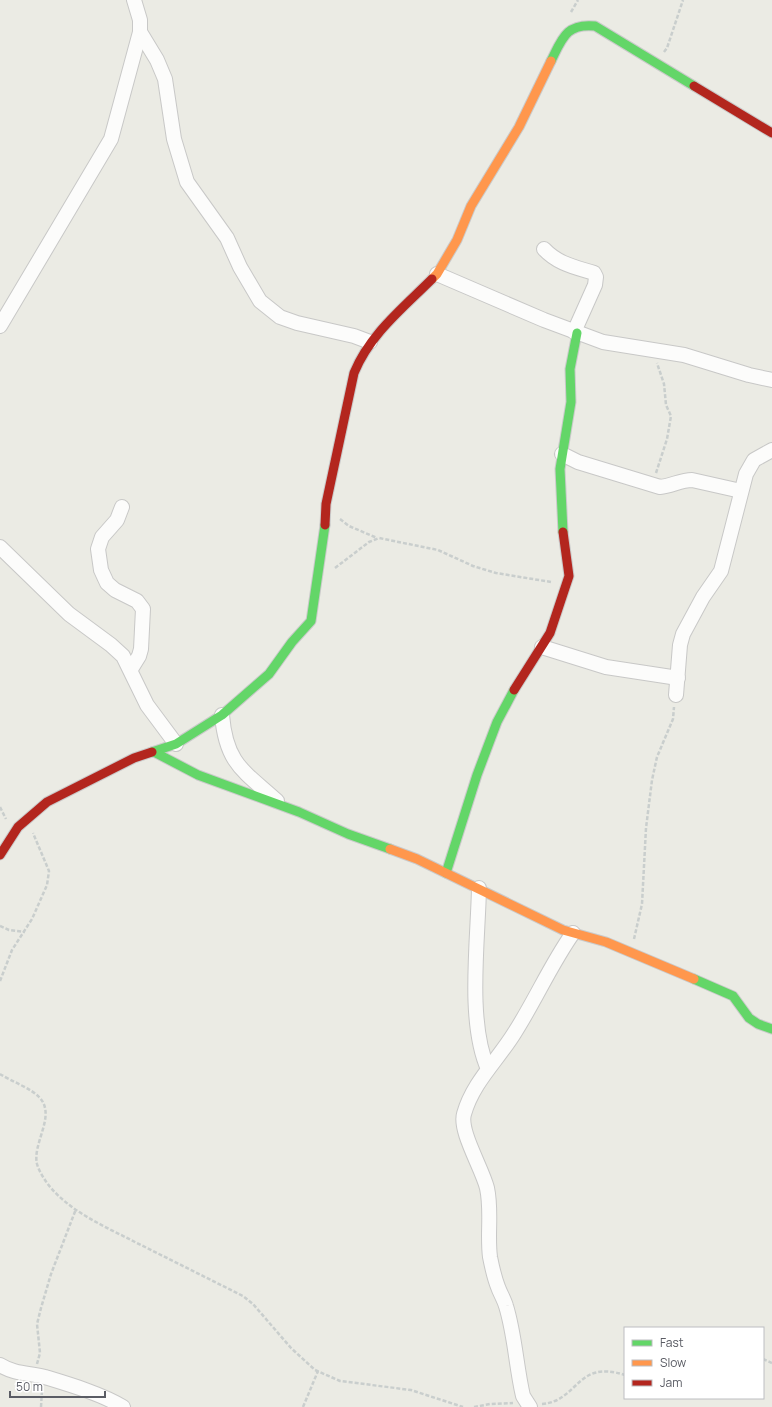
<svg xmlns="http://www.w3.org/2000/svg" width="772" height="1407" viewBox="0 0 772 1407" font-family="Manrope,sans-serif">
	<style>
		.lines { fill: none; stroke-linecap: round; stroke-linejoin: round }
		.street-casing { stroke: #c8c8c7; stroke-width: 16 }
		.fast-casing { stroke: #cacaca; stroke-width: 11 }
		.slow-casing { stroke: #cacaca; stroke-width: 11 }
		.jam-casing { stroke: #cacaca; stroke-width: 11 }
		.path { stroke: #c9cecd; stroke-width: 2.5; stroke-dasharray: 4 2; stroke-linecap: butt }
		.street { stroke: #fcfcfb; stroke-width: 14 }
		.fast { stroke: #63d668; stroke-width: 9 }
		.slow { stroke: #ff974d; stroke-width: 9 }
		.jam { stroke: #b3261e; stroke-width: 9 }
	</style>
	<rect width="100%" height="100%" fill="#ebebe4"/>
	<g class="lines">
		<g class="street-casing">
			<g id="street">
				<polyline points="140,32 157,60 165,79 174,139 187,182 227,238 240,267 260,301 280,317 297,323 354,336 370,342"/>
				<path d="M544 249C558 264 575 267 594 273L596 277 595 285 574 332"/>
				<polyline points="437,274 544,320 603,342 684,355 749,375 772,380"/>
				<polyline points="0,326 111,139 140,32 140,20 134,0"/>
				<path d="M562 454 578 462 660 487C671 486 681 480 692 480L741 491"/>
				<polyline points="122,507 117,520 102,537 98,549 101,570 107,583 115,590 137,601 143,609 141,649 139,656 131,669"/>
				<polyline points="0,547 69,614 111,645 123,656 147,705 176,744"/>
				<polyline points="542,647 606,667 678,678"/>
				<polyline points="676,695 680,645 683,634 703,597 721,571 746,474 754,460 772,450"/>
				<path d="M222 715C226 764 244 771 277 801"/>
				<path d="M479 888C478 941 467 1022 488 1069"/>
				<path d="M0 1365C14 1374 29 1373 45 1377 68 1384 102 1394 123 1407"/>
				<path d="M530 1407 523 1396C516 1366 515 1335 506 1306 504 1299 500 1293 498 1287 494 1277 492 1267 490 1257 487 1234 492 1211 487 1188 482 1168 459 1131 464 1114 473 1082 498 1060 515 1032 536 999 551 964 573 933"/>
			</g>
		</g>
		<g class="fast-casing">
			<g id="fast">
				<path d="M551 61C562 39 566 23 595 26L694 86"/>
				<polyline points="563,532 560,469 571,402 570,369 577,333"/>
				<polyline points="152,752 176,744 222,715 269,674 292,642 311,621 325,525"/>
				<polyline points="154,752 198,775 299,812 348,834 390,849"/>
				<polyline points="446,873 477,775 497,722 514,690"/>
				<polyline points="694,979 733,996 749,1018 758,1024 772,1029"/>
			</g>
		</g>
		<g class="slow-casing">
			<g id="slow">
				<polyline points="432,279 437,274 457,240 471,206 519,127 551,61"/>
				<polyline points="390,849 417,859 563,930 606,942 694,979"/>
			</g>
		</g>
		<g class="jam-casing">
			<g id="jam">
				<polyline points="694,86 772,133"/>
				<path d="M325 525 326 504 354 373C370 334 403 308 432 279"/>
				<polyline points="514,690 550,633 569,576 563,532"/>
				<polyline points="0,855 18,827 47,802 134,758 152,752"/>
			</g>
		</g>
		<g class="path">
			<polyline points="571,12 578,0"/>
			<polyline points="664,52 667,48 683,0"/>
			<polyline points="656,473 667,439 671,416 666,405 664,384 657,363"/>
			<polyline points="340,519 349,526 377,538"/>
			<polyline points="335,568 369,542 379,538 438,550 473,566 496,573 551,582"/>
			<polyline points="0,807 6,819"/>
			<polyline points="0,926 9,930 25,932"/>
			<polyline points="634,939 642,904 646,828 652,780 657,757 673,719 674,707"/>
			<polyline points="0,981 12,950 32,919 47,885 49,871 33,833"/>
			<path d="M0 1074C11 1081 32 1089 39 1097 57 1115 32 1143 37 1164 39 1171 43 1177 47 1183 68 1211 104 1226 135 1242 171 1260 207 1278 243 1296L253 1304 291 1348 315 1370 340 1381 411 1390 463 1407"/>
			<polyline points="763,1359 772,1363"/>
			<polyline points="37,1364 40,1353 37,1324 41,1308 51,1274 76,1209"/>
			<path d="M542 1404C579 1401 576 1359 625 1375"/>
			<polyline points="41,1407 42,1390"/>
			<polyline points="303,1407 318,1371"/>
			<polyline points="474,1407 490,1404 513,1403"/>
		</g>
		<use href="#street" class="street"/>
		<use href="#fast" class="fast"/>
		<use href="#slow" class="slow"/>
		<use href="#jam" class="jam"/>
	</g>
	<rect x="624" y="1327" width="140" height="72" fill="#ffffff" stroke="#bdbec1"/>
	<rect x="632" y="1340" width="20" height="6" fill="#63d668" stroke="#bdbec1"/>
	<text x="660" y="1347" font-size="12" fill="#5a5c64">Fast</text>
	<rect x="632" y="1360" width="20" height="6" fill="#ff974d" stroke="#bdbec1"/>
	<text x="660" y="1367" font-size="12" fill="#5a5c64">Slow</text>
	<rect x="632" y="1380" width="20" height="6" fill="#b3261e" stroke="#bdbec1"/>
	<text x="660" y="1387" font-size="12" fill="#5a5c64">Jam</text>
	<path d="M10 1391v6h95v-6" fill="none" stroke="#5a5c64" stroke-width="2"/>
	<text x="16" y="1391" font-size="12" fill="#5a5c64" stroke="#ffffff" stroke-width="3" paint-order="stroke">50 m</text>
</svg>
